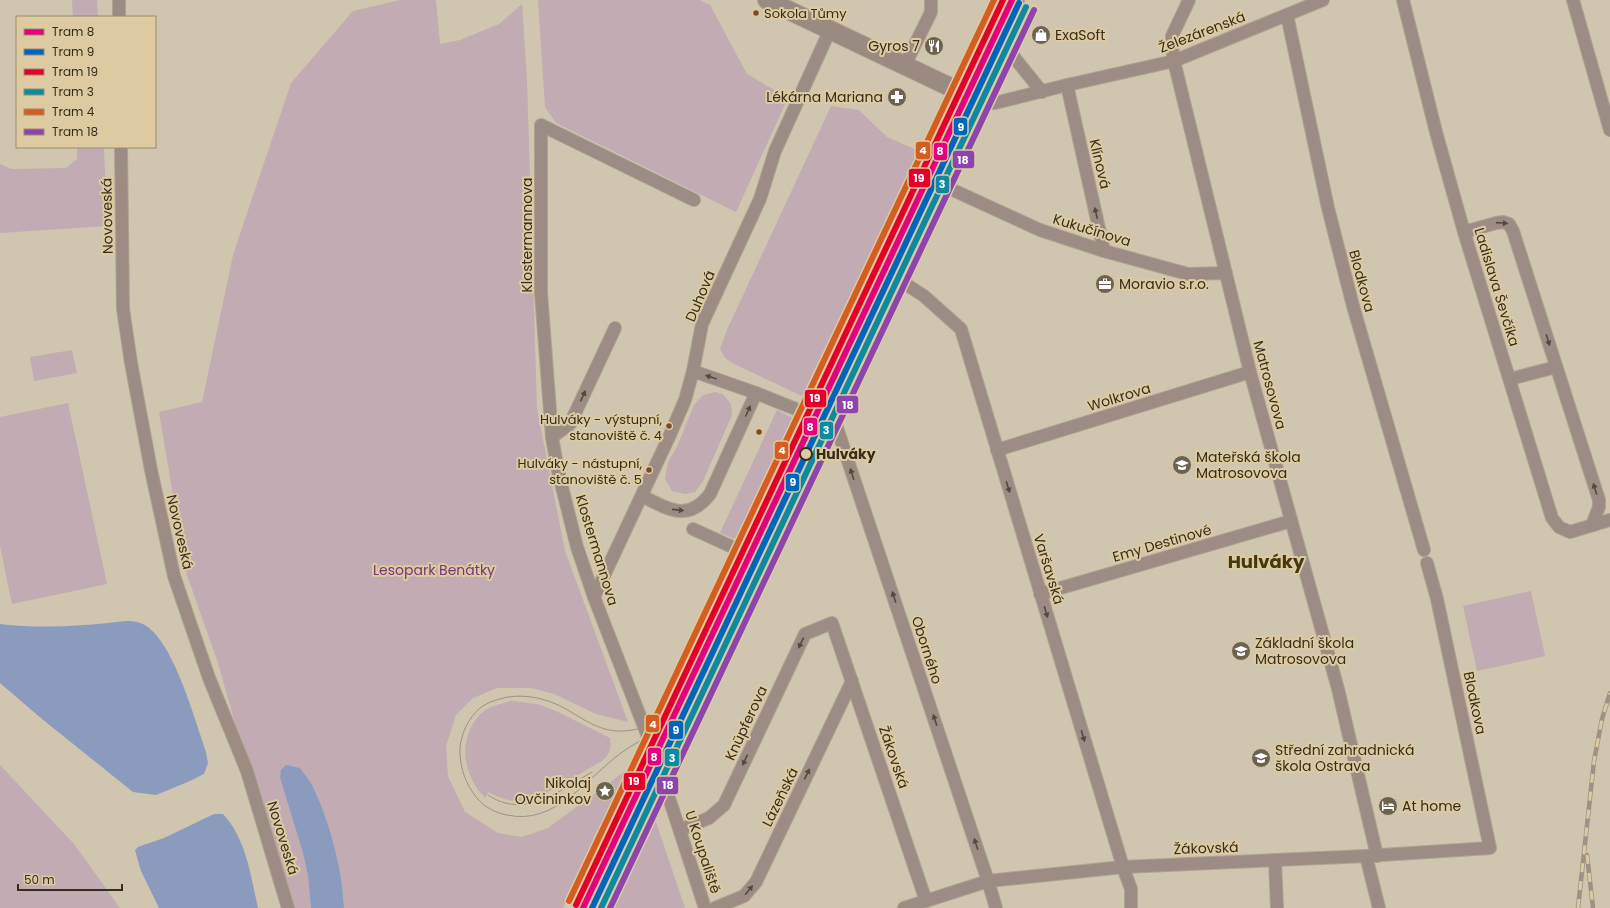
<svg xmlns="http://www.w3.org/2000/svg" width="1610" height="908" viewBox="0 0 1610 908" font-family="Poppins,sans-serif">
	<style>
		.green { fill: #c2abb3 }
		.water { fill: #8b9bbe }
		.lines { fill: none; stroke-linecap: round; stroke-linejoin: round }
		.street-casing { stroke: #aca390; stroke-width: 14 }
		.secondary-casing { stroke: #aca390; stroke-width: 20 }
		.street { stroke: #9d8c84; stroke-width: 12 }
		.secondary { stroke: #9b8a80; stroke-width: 18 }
		.tram { stroke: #9d9284; stroke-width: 1 }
		.rail-casing { stroke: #9d9284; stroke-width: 4.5 }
		.rail { stroke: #ddcaa1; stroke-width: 3; stroke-dasharray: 9; stroke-linecap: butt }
		.tram-1-casing { stroke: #ddcaa1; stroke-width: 9 }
		.tram-2-casing { stroke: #ddcaa1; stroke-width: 9 }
		.tram-3-casing { stroke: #ddcaa1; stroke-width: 9 }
		.tram-4-casing { stroke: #ddcaa1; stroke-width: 9 }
		.tram-5-casing { stroke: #ddcaa1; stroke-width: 9 }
		.tram-6-casing { stroke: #ddcaa1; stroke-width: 9 }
		.tram-1 { stroke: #e5007d; stroke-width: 6 }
		.tram-2 { stroke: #0065bd; stroke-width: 6 }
		.tram-3 { stroke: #e4002b; stroke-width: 6 }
		.tram-4 { stroke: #0d8aa2; stroke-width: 6 }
		.tram-5 { stroke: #d65d21; stroke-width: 6 }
		.tram-6 { stroke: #8e44ad; stroke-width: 6 }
		.oneway { fill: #544a3c }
		.bus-dot { fill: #7a4b2a; stroke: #ddcaa1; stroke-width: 1.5 }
		.stop-dot { fill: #ddcaa1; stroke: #352e1d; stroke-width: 2 }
		.labels { text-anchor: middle; stroke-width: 4; stroke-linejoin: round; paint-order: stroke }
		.bus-label { font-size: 13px; fill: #352e1d; stroke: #ddcaa1; text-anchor: end }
		.street-label { font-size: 14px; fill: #352e1d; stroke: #ddcaa1 }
		.poi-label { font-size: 14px; fill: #352e1d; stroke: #ddcaa1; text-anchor: start }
		.stop-label { font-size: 14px; font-weight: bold; fill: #352e1d; stroke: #ddcaa1; text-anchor: start }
		.park-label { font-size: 14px; fill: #763679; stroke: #ddcaa1 }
		.district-label { font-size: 18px; font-weight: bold; fill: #473710; stroke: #ddcaa1 }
		.line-badge { stroke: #ddcaa1; stroke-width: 1.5 }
		.badge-label { font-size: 11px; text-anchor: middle; font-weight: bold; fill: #fff }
	</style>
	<rect width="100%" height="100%" fill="#d0c5ae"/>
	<g class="green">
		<polygon points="72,0 97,0 98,17 73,17"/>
		<polygon points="400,0 436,0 440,44 460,40 499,24 522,4 527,81 537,409 565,551 628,722 596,714 554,694 531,688 497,688 473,698 456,715 446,746 448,776 465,812 498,833 522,837 548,828 632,766 563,908 344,908 343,893 325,817 315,790 300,768 280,778 303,853 308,876 311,908 287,908 218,663 186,572 159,412 202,402 233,255 291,83 353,11"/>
		<polygon points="538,0 700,0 710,5 747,74 788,98 736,212 556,123 545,107"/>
		<polygon points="831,106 859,110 887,137 919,151 802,396 734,364 725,358 720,349 726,332"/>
		<polygon points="77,147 104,147 107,226 0,233 0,164 12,169 66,168 77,159"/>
		<polygon points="72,350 77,373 34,381 30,357"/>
		<polygon points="715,392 723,394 731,404 732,415 703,481 695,492 685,494 672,491 665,479 668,462 677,447 694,405 703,395"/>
		<polygon points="68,403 107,584 12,604 0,546 0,417"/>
		<polygon points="777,410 797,420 740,541 720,533"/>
		<polygon points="1531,591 1545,656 1477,671 1463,606"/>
		<path d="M511 701 538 704 556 711 610 738C612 748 610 754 602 761 581 772 541 801 518 801 506 801 498 797 488 792L485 798C467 779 459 752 471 727 475 720 480 713 487 709 495 705 503 703 511 701Z"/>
		<polygon points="0,765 74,844 120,908 0,908"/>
		<polygon points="654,816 685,908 612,908"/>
	</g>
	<g class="water">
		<path d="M126 621C135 621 142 622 149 628 175 648 195 720 206 752L208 763 204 774 190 781 156 795 133 792 42 719 0 683V624C42 629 84 626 126 621Z"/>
		<path d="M286 765 300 768C305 775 312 783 315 791 331 827 342 869 344 908H311L308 876 303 853 280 778 281 770Z"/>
		<path d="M214 814H223C246 838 251 877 258 908H159L141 871 135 850 138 847 164 838Z"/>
	</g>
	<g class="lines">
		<g class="street-casing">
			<g id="street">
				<polyline points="119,0 119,17"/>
				<polyline points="1189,0 1172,36 1172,46 1174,61 1250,372 1338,689 1377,856"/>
				<polyline points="1403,0 1436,132 1464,232 1552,518 1559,527 1570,532 1610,520"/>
				<polyline points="1573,0 1610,130"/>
				<polyline points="1287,15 1328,208 1353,306 1424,550"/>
				<polyline points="995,42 1013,56 1042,92"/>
				<polyline points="905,65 931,12 931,0"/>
				<polyline points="1067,85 1104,251"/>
				<polyline points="969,96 991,103 995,103 1067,85 1174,61 1323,0"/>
				<polyline points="121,147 123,309 131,363 151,470 174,576 209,678 247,771 288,908"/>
				<polyline points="955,191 1040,230 1104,251 1188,274 1226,273"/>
				<polyline points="694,200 541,125 541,293 552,437 558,471 577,547 594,597 655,755 705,908"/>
				<polyline points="1464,232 1496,223 1503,222 1509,224 1513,231 1599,500 1599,507 1592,525"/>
				<polyline points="886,273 901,281 924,296 961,329 1123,867 1131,889 1131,908"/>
				<polyline points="693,371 756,393 818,418"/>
				<polyline points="1510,379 1556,367"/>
				<polyline points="824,405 834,420 837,428 988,881 996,908"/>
				<polyline points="552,437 570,424 615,328"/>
				<polyline points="997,450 1250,372"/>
				<path d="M642 496C668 509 688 523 710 494L756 393"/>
				<polyline points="693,529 752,556"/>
				<polyline points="1040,594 1291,521"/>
				<polyline points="594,597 669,437 685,400 693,371 702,324 760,199 775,151 830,30"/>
				<polyline points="680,830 709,818 724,805 805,634 832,623 926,901"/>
				<polyline points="1366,856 1379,908"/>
				<polyline points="1275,860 1277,908"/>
				<polyline points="715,908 744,896 756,882 852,681"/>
				<polyline points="904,908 988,881 1123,867 1366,856 1490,848 1437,599 1427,563"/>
			</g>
		</g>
		<g class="secondary-casing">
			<g id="secondary">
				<polyline points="767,0 969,96"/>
				<polyline points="586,908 1015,0"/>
			</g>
		</g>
		<use href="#street" class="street"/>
		<use href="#secondary" class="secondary"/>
		<g class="tram">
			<path d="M683 695C670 716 648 730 623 731 600 732 585 720 566 709 548 699 528 694 508 697 498 699 488 702 480 708 468 719 462 732 460 747 459 765 465 784 477 798 484 807 496 813 507 815 555 826 588 777 621 753 646 735 671 729 687 702"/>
			<path d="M488 795C525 820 559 791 592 772"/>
		</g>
		<g class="rail-casing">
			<g id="rail">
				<polyline points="1587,855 1593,908"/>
				<polyline points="1578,908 1594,761 1602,719 1610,693"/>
			</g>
		</g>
		<use href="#rail" class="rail"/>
		<g class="tram-1-casing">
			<polyline id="tram-1" points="583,908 1012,0"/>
		</g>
		<g class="tram-2-casing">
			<polyline id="tram-2" points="592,908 1019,3"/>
		</g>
		<g class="tram-3-casing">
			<polyline id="tram-3" points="576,905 1003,0"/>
		</g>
		<g class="tram-4-casing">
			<polyline id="tram-4" points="601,908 1026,7"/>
		</g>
		<g class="tram-5-casing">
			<polyline id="tram-5" points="569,901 994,0"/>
		</g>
		<g class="tram-6-casing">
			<polyline id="tram-6" points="610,908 1034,10"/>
		</g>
		<use href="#tram-1" class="tram-1"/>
		<use href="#tram-2" class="tram-2"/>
		<use href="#tram-3" class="tram-3"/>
		<use href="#tram-4" class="tram-4"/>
		<use href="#tram-5" class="tram-5"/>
		<use href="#tram-6" class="tram-6"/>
	</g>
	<defs><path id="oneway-solid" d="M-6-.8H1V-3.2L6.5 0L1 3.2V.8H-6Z"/></defs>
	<g class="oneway">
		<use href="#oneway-solid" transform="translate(1096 213) rotate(-103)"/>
		<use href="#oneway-solid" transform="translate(1502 223) rotate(4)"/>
		<use href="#oneway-solid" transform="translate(1548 340) rotate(73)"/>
		<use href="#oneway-solid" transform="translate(711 377) rotate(-161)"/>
		<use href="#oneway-solid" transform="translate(583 396) rotate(-65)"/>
		<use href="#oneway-solid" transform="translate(748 411) rotate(-66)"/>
		<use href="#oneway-solid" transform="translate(852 474) rotate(-108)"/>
		<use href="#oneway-solid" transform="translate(1008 487) rotate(73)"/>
		<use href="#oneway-solid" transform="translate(1595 489) rotate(-108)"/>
		<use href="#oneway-solid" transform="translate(678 510) rotate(6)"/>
		<use href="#oneway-solid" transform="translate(894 597) rotate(-108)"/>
		<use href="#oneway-solid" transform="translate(1046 612) rotate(73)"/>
		<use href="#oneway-solid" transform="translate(801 643) rotate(116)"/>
		<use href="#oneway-solid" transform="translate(935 720) rotate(-108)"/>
		<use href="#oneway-solid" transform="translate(1083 736) rotate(73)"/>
		<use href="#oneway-solid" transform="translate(745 760) rotate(115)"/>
		<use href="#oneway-solid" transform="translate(807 774) rotate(-64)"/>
		<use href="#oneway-solid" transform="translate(976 844) rotate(-108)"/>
		<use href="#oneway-solid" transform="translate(749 890) rotate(-51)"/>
	</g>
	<defs>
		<g id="shop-disc" transform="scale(1)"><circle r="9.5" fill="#6b6350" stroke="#ddcaa1"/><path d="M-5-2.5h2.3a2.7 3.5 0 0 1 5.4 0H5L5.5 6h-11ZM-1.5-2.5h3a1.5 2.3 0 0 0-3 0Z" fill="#fff"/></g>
		<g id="restaurant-disc" transform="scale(1)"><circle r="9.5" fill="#6b6350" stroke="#ddcaa1"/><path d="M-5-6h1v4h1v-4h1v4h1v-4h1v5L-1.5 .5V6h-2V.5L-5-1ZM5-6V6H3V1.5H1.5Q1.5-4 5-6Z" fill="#fff"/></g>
		<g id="pharmacy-disc" transform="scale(1)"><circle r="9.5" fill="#6b6350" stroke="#ddcaa1"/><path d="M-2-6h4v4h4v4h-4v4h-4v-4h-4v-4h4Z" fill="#fff"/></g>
		<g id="office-disc" transform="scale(1)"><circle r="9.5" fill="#6b6350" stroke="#ddcaa1"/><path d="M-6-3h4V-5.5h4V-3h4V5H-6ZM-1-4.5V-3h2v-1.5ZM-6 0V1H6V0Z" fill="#fff"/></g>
		<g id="school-disc" transform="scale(1)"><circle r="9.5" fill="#6b6350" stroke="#ddcaa1"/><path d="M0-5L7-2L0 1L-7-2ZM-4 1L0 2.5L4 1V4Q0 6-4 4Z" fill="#fff"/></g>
		<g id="sight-disc" transform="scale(1)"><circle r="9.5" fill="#6b6350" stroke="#ddcaa1"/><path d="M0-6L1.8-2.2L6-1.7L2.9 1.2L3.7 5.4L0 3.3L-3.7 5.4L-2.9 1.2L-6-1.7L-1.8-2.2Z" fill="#fff"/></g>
		<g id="hotel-disc" transform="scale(1)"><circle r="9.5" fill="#6b6350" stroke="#ddcaa1"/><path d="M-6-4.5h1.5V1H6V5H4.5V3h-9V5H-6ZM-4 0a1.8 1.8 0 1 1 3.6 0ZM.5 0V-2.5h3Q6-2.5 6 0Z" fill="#fff"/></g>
	</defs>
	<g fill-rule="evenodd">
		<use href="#shop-disc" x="1041" y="35"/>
		<use href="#restaurant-disc" x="934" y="46"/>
		<use href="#pharmacy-disc" x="897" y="97"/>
		<use href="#office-disc" x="1105" y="284"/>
		<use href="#school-disc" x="1182" y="465"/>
		<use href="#school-disc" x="1241" y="651"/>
		<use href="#school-disc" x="1261" y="758"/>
		<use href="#sight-disc" x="605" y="791"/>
		<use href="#hotel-disc" x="1388" y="806"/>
	</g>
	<g class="bus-dot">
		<circle cx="756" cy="13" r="3.5"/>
		<circle cx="669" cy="426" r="3.5"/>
		<circle cx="759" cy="432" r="3.5"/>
		<circle cx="649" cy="470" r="3.5"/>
	</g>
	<circle class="stop-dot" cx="806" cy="454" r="6"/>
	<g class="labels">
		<g class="bus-label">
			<text x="764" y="18" text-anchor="start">Sokola Tůmy</text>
			<text x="662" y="424">Hulváky - výstupní,<tspan x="662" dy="16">stanoviště č. 4</tspan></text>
			<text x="642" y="468">Hulváky - nástupní,<tspan x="642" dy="16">stanoviště č. 5</tspan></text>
		</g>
		<g class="street-label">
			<text transform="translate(1202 32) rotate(-21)" y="5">Železárenská</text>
			<text transform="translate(1100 164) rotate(77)" y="5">Klínová</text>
			<text transform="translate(107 216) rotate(-91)" y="5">Novoveská</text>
			<text transform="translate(1092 230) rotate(17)" y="5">Kukučínova</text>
			<text transform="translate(527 235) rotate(-90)" y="5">Klostermannova</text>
			<text transform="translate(1362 281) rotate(75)" y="5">Blodkova</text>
			<text transform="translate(1497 287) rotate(73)" y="5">Ladislava Ševčíka</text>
			<text transform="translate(700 296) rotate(-67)" y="5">Duhová</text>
			<text transform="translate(1270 385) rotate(75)" y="5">Matrosovova</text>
			<text transform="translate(1119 397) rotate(-17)" y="5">Wolkrova</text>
			<text transform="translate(180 532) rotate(77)" y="5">Novoveská</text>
			<text transform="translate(1162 543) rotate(-16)" y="5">Emy Destinové</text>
			<text transform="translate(597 550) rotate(73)" y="5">Klostermannova</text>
			<text transform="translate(1049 569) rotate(73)" y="5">Varšavská</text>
			<text transform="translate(927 650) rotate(72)" y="5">Oborného</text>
			<text transform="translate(1475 703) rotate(78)" y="5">Blodkova</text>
			<text transform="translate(746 723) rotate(-65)" y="5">Knüpferova</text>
			<text transform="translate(894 757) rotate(71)" y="5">Žákovská</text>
			<text transform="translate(780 797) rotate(-64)" y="5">Lázeňská</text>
			<text transform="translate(283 838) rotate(73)" y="5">Novoveská</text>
			<text transform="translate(1206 848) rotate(-2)" y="5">Žákovská</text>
			<text transform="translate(703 852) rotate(72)" y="5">U Koupaliště</text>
		</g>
		<g class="poi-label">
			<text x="1055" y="40">ExaSoft</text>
			<text x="920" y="51" text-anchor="end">Gyros 7</text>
			<text x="883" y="102" text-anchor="end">Lékárna Mariana</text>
			<text x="1119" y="289">Moravio s.r.o.</text>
			<text x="1196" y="462">Mateřská škola<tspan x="1196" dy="16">Matrosovova</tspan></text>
			<text x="1255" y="648">Základní škola<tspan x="1255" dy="16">Matrosovova</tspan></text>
			<text x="1275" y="755">Střední zahradnická<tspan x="1275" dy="16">škola Ostrava</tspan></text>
			<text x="591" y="788" text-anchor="end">Nikolaj<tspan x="591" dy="16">Ovčininkov</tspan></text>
			<text x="1402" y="811">At home</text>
		</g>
		<g class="stop-label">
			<text x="816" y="459">Hulváky</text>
		</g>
		<g class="park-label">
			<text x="434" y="575">Lesopark Benátky</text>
		</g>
		<g class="district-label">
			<text x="1266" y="568">Hulváky</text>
		</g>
	</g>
	<g class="line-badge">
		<rect x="953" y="117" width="15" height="19" rx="4" fill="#0065bd"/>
		<rect x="915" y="141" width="16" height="19" rx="4" fill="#d65d21"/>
		<rect x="933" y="142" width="15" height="19" rx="4" fill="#e5007d"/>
		<rect x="952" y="150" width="23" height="19" rx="4" fill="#8e44ad"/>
		<rect x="908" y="168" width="23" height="20" rx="4" fill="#e4002b"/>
		<rect x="935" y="175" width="15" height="19" rx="4" fill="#0d8aa2"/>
		<rect x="804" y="389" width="23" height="19" rx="4" fill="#e4002b"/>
		<rect x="836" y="395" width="23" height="19" rx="4" fill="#8e44ad"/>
		<rect x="803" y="417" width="15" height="19" rx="4" fill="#e5007d"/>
		<rect x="819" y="421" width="15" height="19" rx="4" fill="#0d8aa2"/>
		<rect x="774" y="441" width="15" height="19" rx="4" fill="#d65d21"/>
		<rect x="785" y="473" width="15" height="19" rx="4" fill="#0065bd"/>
		<rect x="645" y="714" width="15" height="19" rx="4" fill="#d65d21"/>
		<rect x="668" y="720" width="16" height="20" rx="4" fill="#0065bd"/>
		<rect x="647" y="747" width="15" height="19" rx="4" fill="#e5007d"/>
		<rect x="664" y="748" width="16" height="19" rx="4" fill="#0d8aa2"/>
		<rect x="623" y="772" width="23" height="19" rx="4" fill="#e4002b"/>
		<rect x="656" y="776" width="23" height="19" rx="4" fill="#8e44ad"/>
	</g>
	<g class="badge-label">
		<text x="961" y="131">9</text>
		<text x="923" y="154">4</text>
		<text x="940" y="155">8</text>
		<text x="963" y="164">18</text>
		<text x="919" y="182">19</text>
		<text x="942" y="188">3</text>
		<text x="815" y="402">19</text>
		<text x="848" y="409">18</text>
		<text x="810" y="431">8</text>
		<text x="826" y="434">3</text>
		<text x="782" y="454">4</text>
		<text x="793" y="486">9</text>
		<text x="653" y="728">4</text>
		<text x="676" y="734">9</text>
		<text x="654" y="761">8</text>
		<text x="672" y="762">3</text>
		<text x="634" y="785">19</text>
		<text x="668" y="789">18</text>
	</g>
	<rect x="16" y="16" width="140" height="132" fill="#ddcaa1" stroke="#9a8c6c"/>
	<rect x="24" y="29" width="20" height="6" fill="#e5007d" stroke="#9a8c6c"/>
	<text x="52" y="36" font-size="12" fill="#352e1d">Tram 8</text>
	<rect x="24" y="49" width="20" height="6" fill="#0065bd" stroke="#9a8c6c"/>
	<text x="52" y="56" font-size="12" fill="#352e1d">Tram 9</text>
	<rect x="24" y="69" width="20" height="6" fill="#e4002b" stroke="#9a8c6c"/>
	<text x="52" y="76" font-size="12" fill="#352e1d">Tram 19</text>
	<rect x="24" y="89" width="20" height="6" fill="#0d8aa2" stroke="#9a8c6c"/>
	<text x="52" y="96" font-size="12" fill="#352e1d">Tram 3</text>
	<rect x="24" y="109" width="20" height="6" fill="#d65d21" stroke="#9a8c6c"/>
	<text x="52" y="116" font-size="12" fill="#352e1d">Tram 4</text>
	<rect x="24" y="129" width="20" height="6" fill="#8e44ad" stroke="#9a8c6c"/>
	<text x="52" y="136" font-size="12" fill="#352e1d">Tram 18</text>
	<path d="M18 884v6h104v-6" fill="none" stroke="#352e1d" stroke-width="2"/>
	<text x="24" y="884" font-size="12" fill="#352e1d" stroke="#ddcaa1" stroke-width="3" paint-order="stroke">50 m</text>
</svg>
